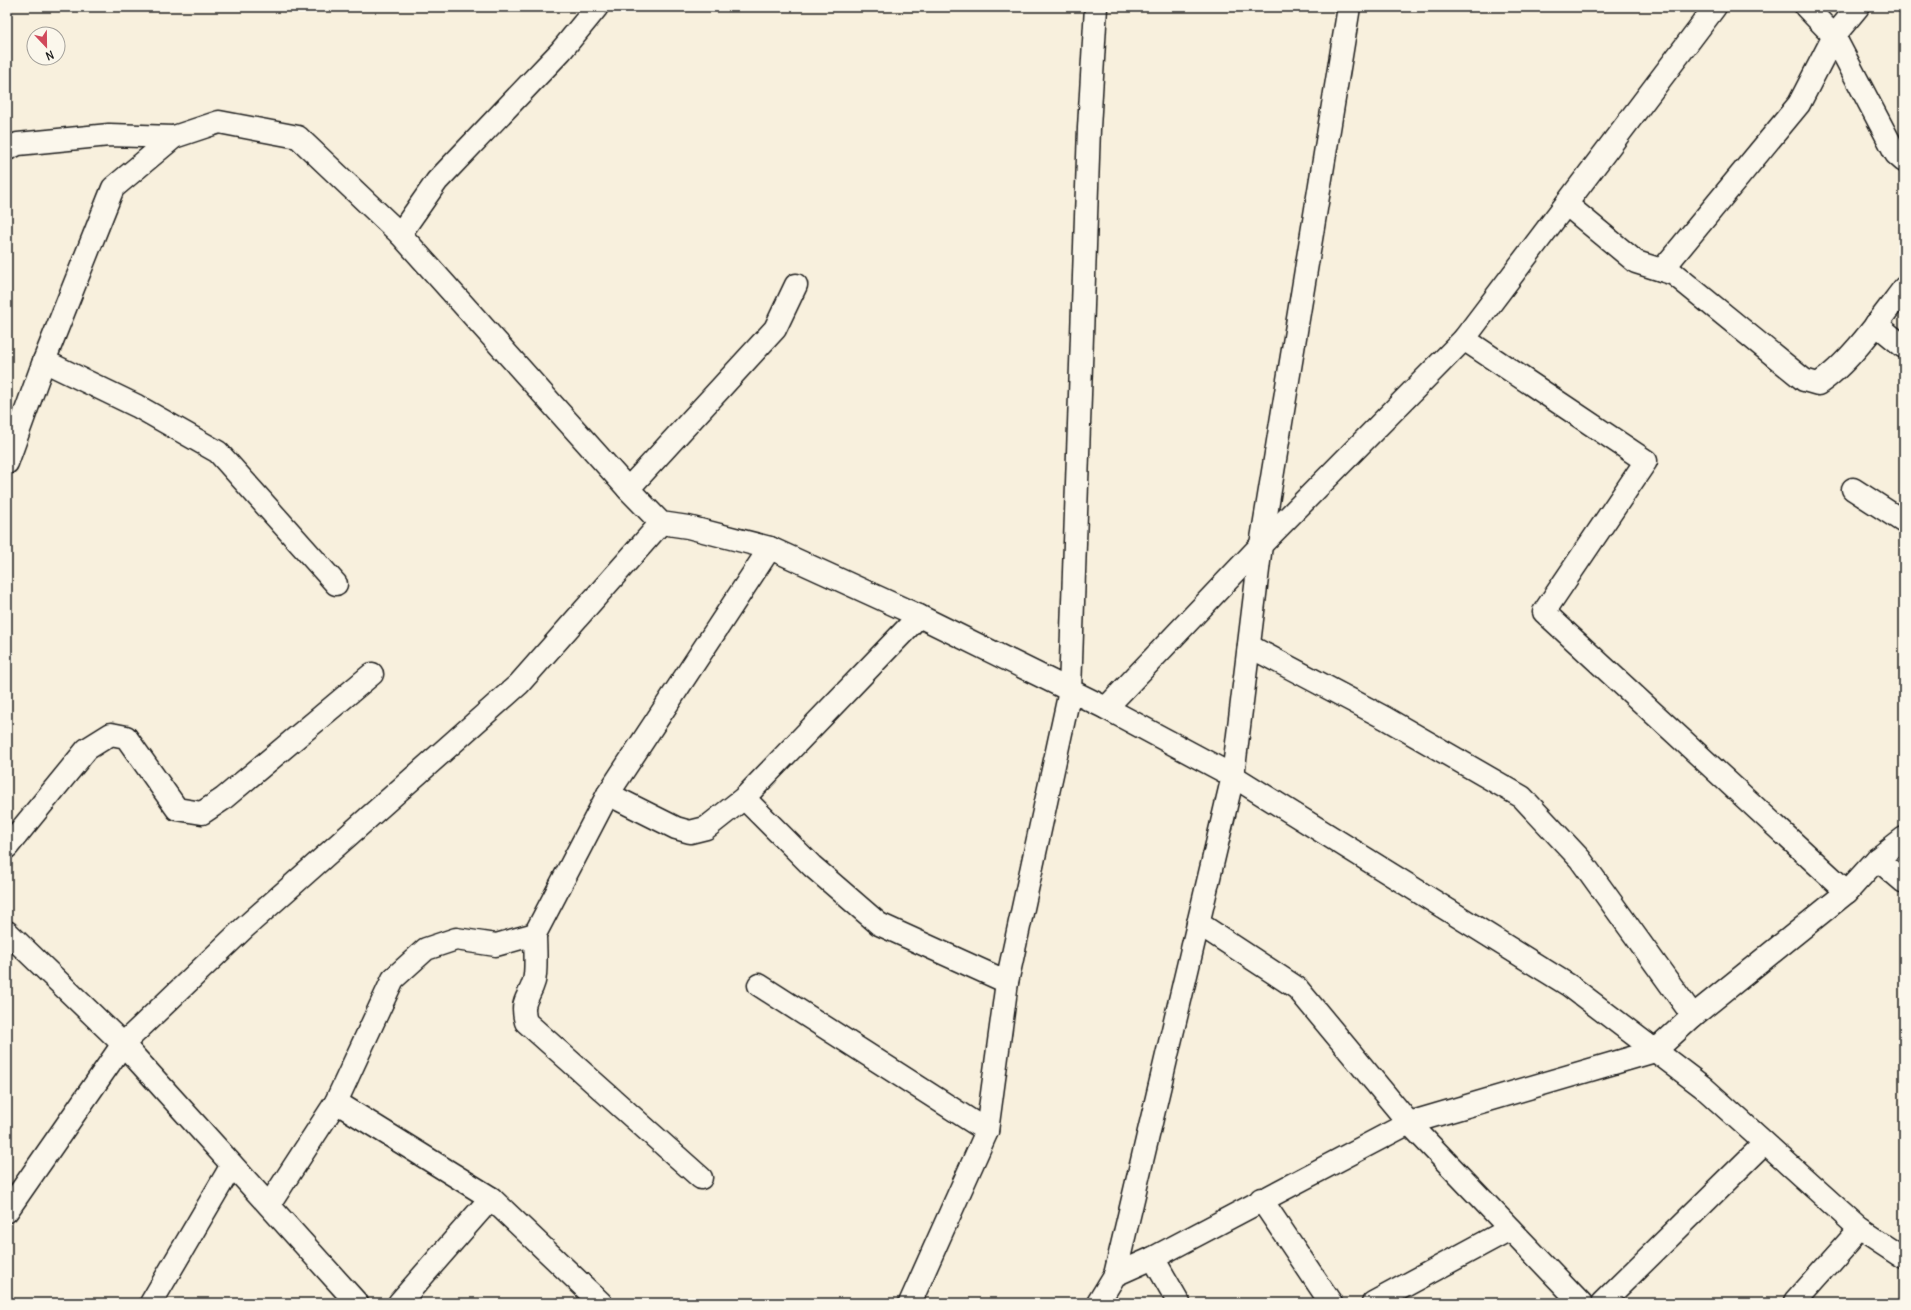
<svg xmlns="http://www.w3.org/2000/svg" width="1911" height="1310" viewBox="0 0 1911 1310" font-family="Delius,sans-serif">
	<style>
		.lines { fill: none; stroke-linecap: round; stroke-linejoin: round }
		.street-casing { stroke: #1c1c1c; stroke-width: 25 }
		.secondary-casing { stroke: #1c1c1c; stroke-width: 25 }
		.street { stroke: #fbf7ec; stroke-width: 22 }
		.secondary { stroke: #fbf7ec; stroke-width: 22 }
	</style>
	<rect width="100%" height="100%" fill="#f8f0dd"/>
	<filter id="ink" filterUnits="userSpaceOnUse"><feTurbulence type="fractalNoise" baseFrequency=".025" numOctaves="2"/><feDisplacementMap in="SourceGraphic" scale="8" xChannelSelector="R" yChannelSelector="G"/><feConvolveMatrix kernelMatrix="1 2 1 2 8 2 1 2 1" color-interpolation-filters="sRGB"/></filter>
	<g filter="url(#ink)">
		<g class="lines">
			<g class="street-casing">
				<g id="street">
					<polyline points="1806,7 1834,36 1896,154 1904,161"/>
					<polyline points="7,149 18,144 109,135 174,137"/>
					<path d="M1566 204 1636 262 1674 274 1804 380 1818 384C1849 364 1881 318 1904 288"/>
					<polyline points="400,234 437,181 561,51 597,7"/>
					<polyline points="1662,270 1799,104 1834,36 1858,7"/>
					<polyline points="1876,324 1904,347"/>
					<polyline points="1464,339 1646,461 1544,612 1847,892"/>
					<polyline points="44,361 137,406 218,452 336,584"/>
					<polyline points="628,489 775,329 796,285"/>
					<polyline points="1853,489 1904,522"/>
					<polyline points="1249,646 1385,718 1522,797 1580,859 1693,1016"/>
					<polyline points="1106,708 1261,545 1464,339 1715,7"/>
					<polyline points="608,794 676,828 690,832 706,828 744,798 919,616"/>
					<polyline points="744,798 812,866 879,924 1007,982"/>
					<polyline points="7,847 87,749 111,734 126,737 177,809 202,813 223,799 372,674"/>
					<polyline points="1877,859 1904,882"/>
					<polyline points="1198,923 1297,988 1409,1123 1581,1303"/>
					<polyline points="7,932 123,1044 357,1303"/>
					<path d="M535 934C535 946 537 970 534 981 529 999 520 1000 526 1022L701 1178"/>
					<polyline points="759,985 987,1131"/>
					<polyline points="336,1102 491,1198 601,1303"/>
					<polyline points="1261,1199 1331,1303"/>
					<polyline points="269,1205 336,1102 393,979 426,949 456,939 496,945 535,934 608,794 770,548"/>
					<polyline points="7,1211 123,1044 243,929 519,684 661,523"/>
					<polyline points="1153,1258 1179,1303"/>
					<polyline points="1115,1275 1233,776 1261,545 1349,7"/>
					<polyline points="151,1303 232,1165"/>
					<polyline points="399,1303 491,1198"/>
					<polyline points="910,1303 987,1131 1007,982 1070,691 1089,128 1096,7"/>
					<polyline points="1098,1303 1115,1275 1153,1258 1409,1123 1655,1051"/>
					<polyline points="1373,1303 1510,1229"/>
					<polyline points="1602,1303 1764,1144"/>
					<polyline points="1794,1303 1860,1229"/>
				</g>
			</g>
			<g class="secondary-casing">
				<g id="secondary">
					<polyline points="7,463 44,361 113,188 174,137 219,122 298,137 400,234 628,489 661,523 688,527 770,548 919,616 1106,708 1233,776 1570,986 1703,1087 1860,1229 1904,1258"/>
					<polyline points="1655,1051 1693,1016 1847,892 1877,859 1904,838"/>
				</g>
			</g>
			<use href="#street" class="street"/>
			<use href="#secondary" class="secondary"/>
		</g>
	</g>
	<rect width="1911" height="1310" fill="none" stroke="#fbf7ec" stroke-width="24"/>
	<rect x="12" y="12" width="1887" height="1286" fill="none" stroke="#1c1c1c" stroke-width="1.5" filter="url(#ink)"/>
	<g transform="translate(46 46) rotate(158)"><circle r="19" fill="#fbf7ec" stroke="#a29f99"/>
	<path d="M0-3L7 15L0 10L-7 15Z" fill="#d1495b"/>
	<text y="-6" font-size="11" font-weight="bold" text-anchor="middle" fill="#1c1c1c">N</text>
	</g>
</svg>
